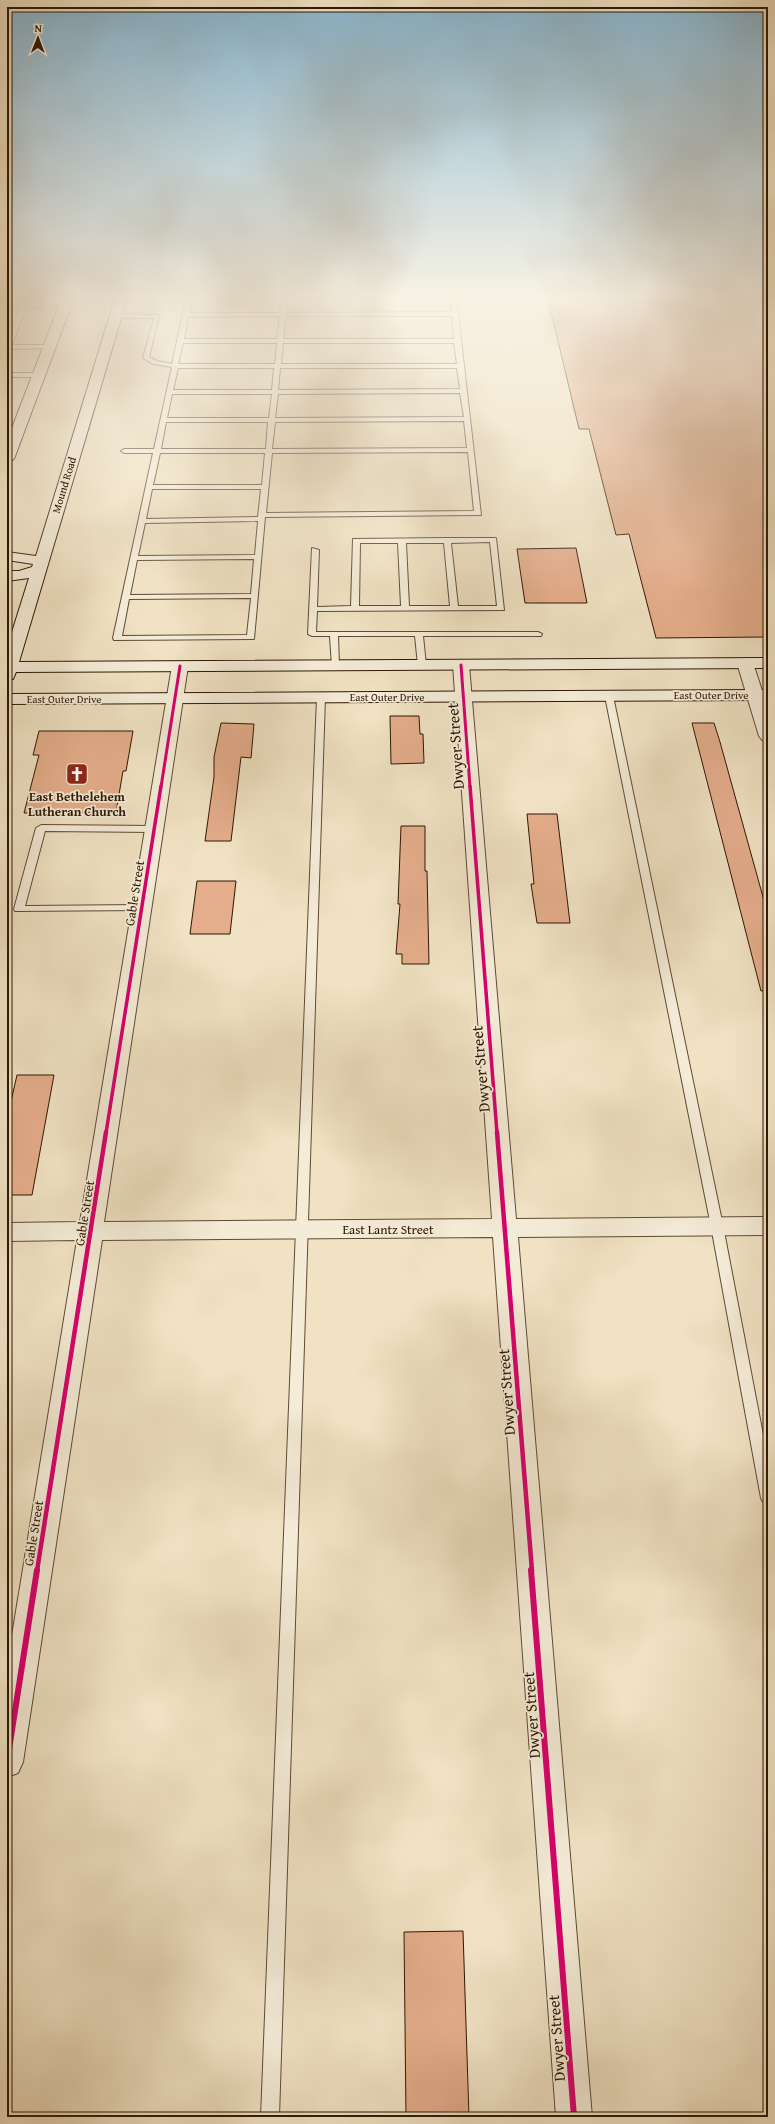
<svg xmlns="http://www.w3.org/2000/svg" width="775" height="2124" viewBox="0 0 775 2124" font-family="'Gentium Book Plus',serif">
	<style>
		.building { fill: #e4ad8b; stroke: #2d1704 }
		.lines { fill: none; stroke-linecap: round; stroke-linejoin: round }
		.service-casing { stroke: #5e4a34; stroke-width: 2 }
		.minor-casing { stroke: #5e4a34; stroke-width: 2 }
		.secondary-casing { stroke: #2d1704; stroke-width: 2 }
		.service { fill: #f5ecd8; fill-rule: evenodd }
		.minor { fill: #f5ecd8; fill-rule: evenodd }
		.secondary { fill: #f5ecd8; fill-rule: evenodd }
		.cycleway-far3-casing { stroke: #f5ecd8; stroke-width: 5 }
		.cycleway-far2-casing { stroke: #f5ecd8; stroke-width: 6 }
		.cycleway-far1-casing { stroke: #f5ecd8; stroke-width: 7 }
		.cycleway-casing { stroke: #f5ecd8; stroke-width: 8 }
		.cycleway-far3 { stroke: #d6006c; stroke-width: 3 }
		.cycleway-far2 { stroke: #d6006c; stroke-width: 3.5 }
		.cycleway-far1 { stroke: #d6006c; stroke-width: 4.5 }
		.cycleway { stroke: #d6006c; stroke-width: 6 }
		.labels { text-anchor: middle; stroke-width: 3.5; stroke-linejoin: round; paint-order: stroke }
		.far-street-label { font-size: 11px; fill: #2d1704; stroke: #f5ecd8 }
		.poi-label { font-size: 13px; font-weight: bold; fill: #2d1704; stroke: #f5ecd8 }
		.street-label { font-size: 13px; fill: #2d1704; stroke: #f5ecd8 }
		.near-street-label { font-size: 16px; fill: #2d1704; stroke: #f5ecd8 }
	</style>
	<rect width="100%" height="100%" fill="#f0e2c3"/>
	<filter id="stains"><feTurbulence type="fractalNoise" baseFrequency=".005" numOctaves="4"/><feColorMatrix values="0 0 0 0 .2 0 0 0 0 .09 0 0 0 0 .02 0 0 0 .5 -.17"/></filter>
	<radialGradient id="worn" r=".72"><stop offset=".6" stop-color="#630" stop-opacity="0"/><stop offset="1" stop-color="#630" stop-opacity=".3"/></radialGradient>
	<g class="building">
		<polygon points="547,295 768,295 768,637 656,638 629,534 616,535 589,429 579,429"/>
		<polygon points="576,548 587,603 525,603 517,549"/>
		<polygon points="390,716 419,716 420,734 423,734 424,763 391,764"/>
		<polygon points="221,723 254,724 251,758 241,757 231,841 205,841 214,777 214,757"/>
		<polygon points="692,723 714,723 720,742 768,915 768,990 761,991"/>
		<polygon points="39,731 133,731 126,771 123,771 116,812 24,813 39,755 33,755"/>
		<polygon points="527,814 557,814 570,923 537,923 531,884 534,884"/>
		<polygon points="401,826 425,826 425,871 427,871 429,964 402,964 402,954 396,954 400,904 398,904"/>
		<polygon points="197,881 236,881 230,934 190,934"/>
		<polygon points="17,1075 54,1075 32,1195 7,1195 7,1119"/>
		<polygon points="463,1931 469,2117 406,2117 404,1932"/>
	</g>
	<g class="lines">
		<g class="service-casing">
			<g id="service">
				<path d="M187 295H193L189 313H280L282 295H288L286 313 452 312 450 295H456L481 515 265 517 254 639 114 640 113 638 153 453H124L121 451 124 449H154L172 367 153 364 143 358 154 318H116L113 316 116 314 159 315 149 357 157 361 172 364ZM280 316 277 339H184L188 317ZM286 316H452L454 339H283ZM183 343H277L275 364H178ZM283 343H454L457 364H281ZM178 368H274L272 390H173ZM280 368H457L460 389 278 390ZM460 393 464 417 275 418 278 394ZM172 394H272L269 418H167ZM464 421 467 448 272 449 275 422ZM166 422H268L266 449H161ZM468 452 474 511 266 513 272 453ZM160 453H265L262 485H153ZM152 489H261L258 517 146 519ZM258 521 255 555 138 556 145 523ZM254 559 251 594 130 595 137 560ZM251 598 247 635 122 636 129 599Z"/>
				<polygon points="24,304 65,304 68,306 65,308 26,308 12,345 49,345 52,347 51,348 10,349 7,351 7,341 19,311 7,311 7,307 21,307"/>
				<polygon points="7,373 39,373 42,375 39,377 7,377"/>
				<polygon points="7,429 17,429 20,431 17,433 7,433"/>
				<path d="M447 538H496L504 610 317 611 316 632H538L542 634 541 636H423L426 665 422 667 418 665 415 636H338L339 665 335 667H332L330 636H312L308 634 312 548 319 550 317 607 351 606 353 539ZM490 542 497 606H458L451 543ZM360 543H398L401 606H359ZM406 543H444L450 606H409Z"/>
				<polygon points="609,693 613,696 723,1226 768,1461 768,1504 763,1502 761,1498 711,1226 605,696"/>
				<polygon points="321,694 325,697 279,2117 261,2117 317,697"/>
				<polygon points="41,825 155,826 160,829 155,832 45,831 25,906 142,905 146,906 147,908 146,910 15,911 14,909 36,828"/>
			</g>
		</g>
		<g class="minor-casing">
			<g id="minor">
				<polygon points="745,658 751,660 753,663 768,709 768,741 762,740 759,736 737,663 739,660"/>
				<polygon points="461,660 467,661 469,665 516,1219 768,1217 768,1235 518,1237 592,2117 556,2117 493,1237 102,1240 23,1762 18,1773 7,1777 7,1666 77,1240 7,1241 7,1223 80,1222 172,666 174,662 186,662 188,666 104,1222 492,1219 453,665 455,661"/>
			</g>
		</g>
		<g class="secondary-casing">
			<g id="secondary">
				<polygon points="63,295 75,295 14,459 7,463 7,441"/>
				<polygon points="116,295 128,295 19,662 768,658 768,668 16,672 13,679 7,680 7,648 29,578 7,581 7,571 19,571 32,567 33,564 7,560 7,552 36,556"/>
				<polygon points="768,690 768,700 7,704 7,694"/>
			</g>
		</g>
		<use href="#service" class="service"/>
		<use href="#minor" class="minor"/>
		<use href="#secondary" class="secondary"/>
		<g class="cycleway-far3-casing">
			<g id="cycleway-far3">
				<polyline points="461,665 470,787"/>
				<polyline points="161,787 180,666"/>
			</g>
		</g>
		<g class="cycleway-far2-casing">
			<g id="cycleway-far2">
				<polyline points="470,786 497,1133"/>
				<polyline points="106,1133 161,786"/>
			</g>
		</g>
		<g class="cycleway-far1-casing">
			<g id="cycleway-far1">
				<polyline points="497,1132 532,1571"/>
				<polyline points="37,1571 106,1132"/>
			</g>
		</g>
		<g class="cycleway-casing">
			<g id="cycleway">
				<polyline points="531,1570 574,2117"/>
				<polyline points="7,1762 37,1570"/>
			</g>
		</g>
		<use href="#cycleway-far3" class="cycleway-far3"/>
		<use href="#cycleway-far2" class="cycleway-far2"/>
		<use href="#cycleway-far1" class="cycleway-far1"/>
		<use href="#cycleway" class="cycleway"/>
	</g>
	<linearGradient id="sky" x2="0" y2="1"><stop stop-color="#89b8d3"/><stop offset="0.5" stop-color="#f8f2e4"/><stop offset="1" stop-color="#f8f2e4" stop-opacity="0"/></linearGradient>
	<rect width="775" height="593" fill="url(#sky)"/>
	<defs>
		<g id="church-square" transform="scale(1.15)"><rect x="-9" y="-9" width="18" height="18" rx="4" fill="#8f2418" stroke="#f5ecd8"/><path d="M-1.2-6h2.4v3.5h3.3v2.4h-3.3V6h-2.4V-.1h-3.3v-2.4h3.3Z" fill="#fff"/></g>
	</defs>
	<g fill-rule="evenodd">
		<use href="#church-square" x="77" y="774"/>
	</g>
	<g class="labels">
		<g class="far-street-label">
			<text transform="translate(64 485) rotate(-73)" y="4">Mound Road</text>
			<text x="711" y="699">East Outer Drive</text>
			<text x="387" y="701">East Outer Drive</text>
			<text x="64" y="703">East Outer Drive</text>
		</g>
		<g class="poi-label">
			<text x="77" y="801">East Bethelehem<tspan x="77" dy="15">Lutheran Church</tspan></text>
		</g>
		<g class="street-label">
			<text transform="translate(134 893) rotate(-81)" y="5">Gable Street</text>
			<text transform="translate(84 1213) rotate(-81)" y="5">Gable Street</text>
			<text x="388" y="1234">East Lantz Street</text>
			<text transform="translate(33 1533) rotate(-81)" y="5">Gable Street</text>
		</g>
		<g class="near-street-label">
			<text transform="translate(455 746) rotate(-94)" y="6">Dwyer Street</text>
			<text transform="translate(480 1069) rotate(-95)" y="6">Dwyer Street</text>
			<text transform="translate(506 1392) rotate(-94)" y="6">Dwyer Street</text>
			<text transform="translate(531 1715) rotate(-94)" y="6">Dwyer Street</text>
			<text transform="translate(556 2038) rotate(-94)" y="6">Dwyer Street</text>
		</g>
	</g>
	<rect width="775" height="2124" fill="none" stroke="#f0e2c3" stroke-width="24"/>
	<rect x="8" y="8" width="759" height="2108" fill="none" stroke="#2d1704" stroke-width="2"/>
	<rect x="12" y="12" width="751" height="2100" fill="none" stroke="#2d1704"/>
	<g transform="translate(38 38) rotate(1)" stroke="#f5ecd8" stroke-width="3" paint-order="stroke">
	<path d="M0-3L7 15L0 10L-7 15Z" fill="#2d1704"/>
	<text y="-6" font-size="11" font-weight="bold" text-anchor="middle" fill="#2d1704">N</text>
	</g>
	<rect width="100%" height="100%" filter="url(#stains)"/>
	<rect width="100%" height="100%" fill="url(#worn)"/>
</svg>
